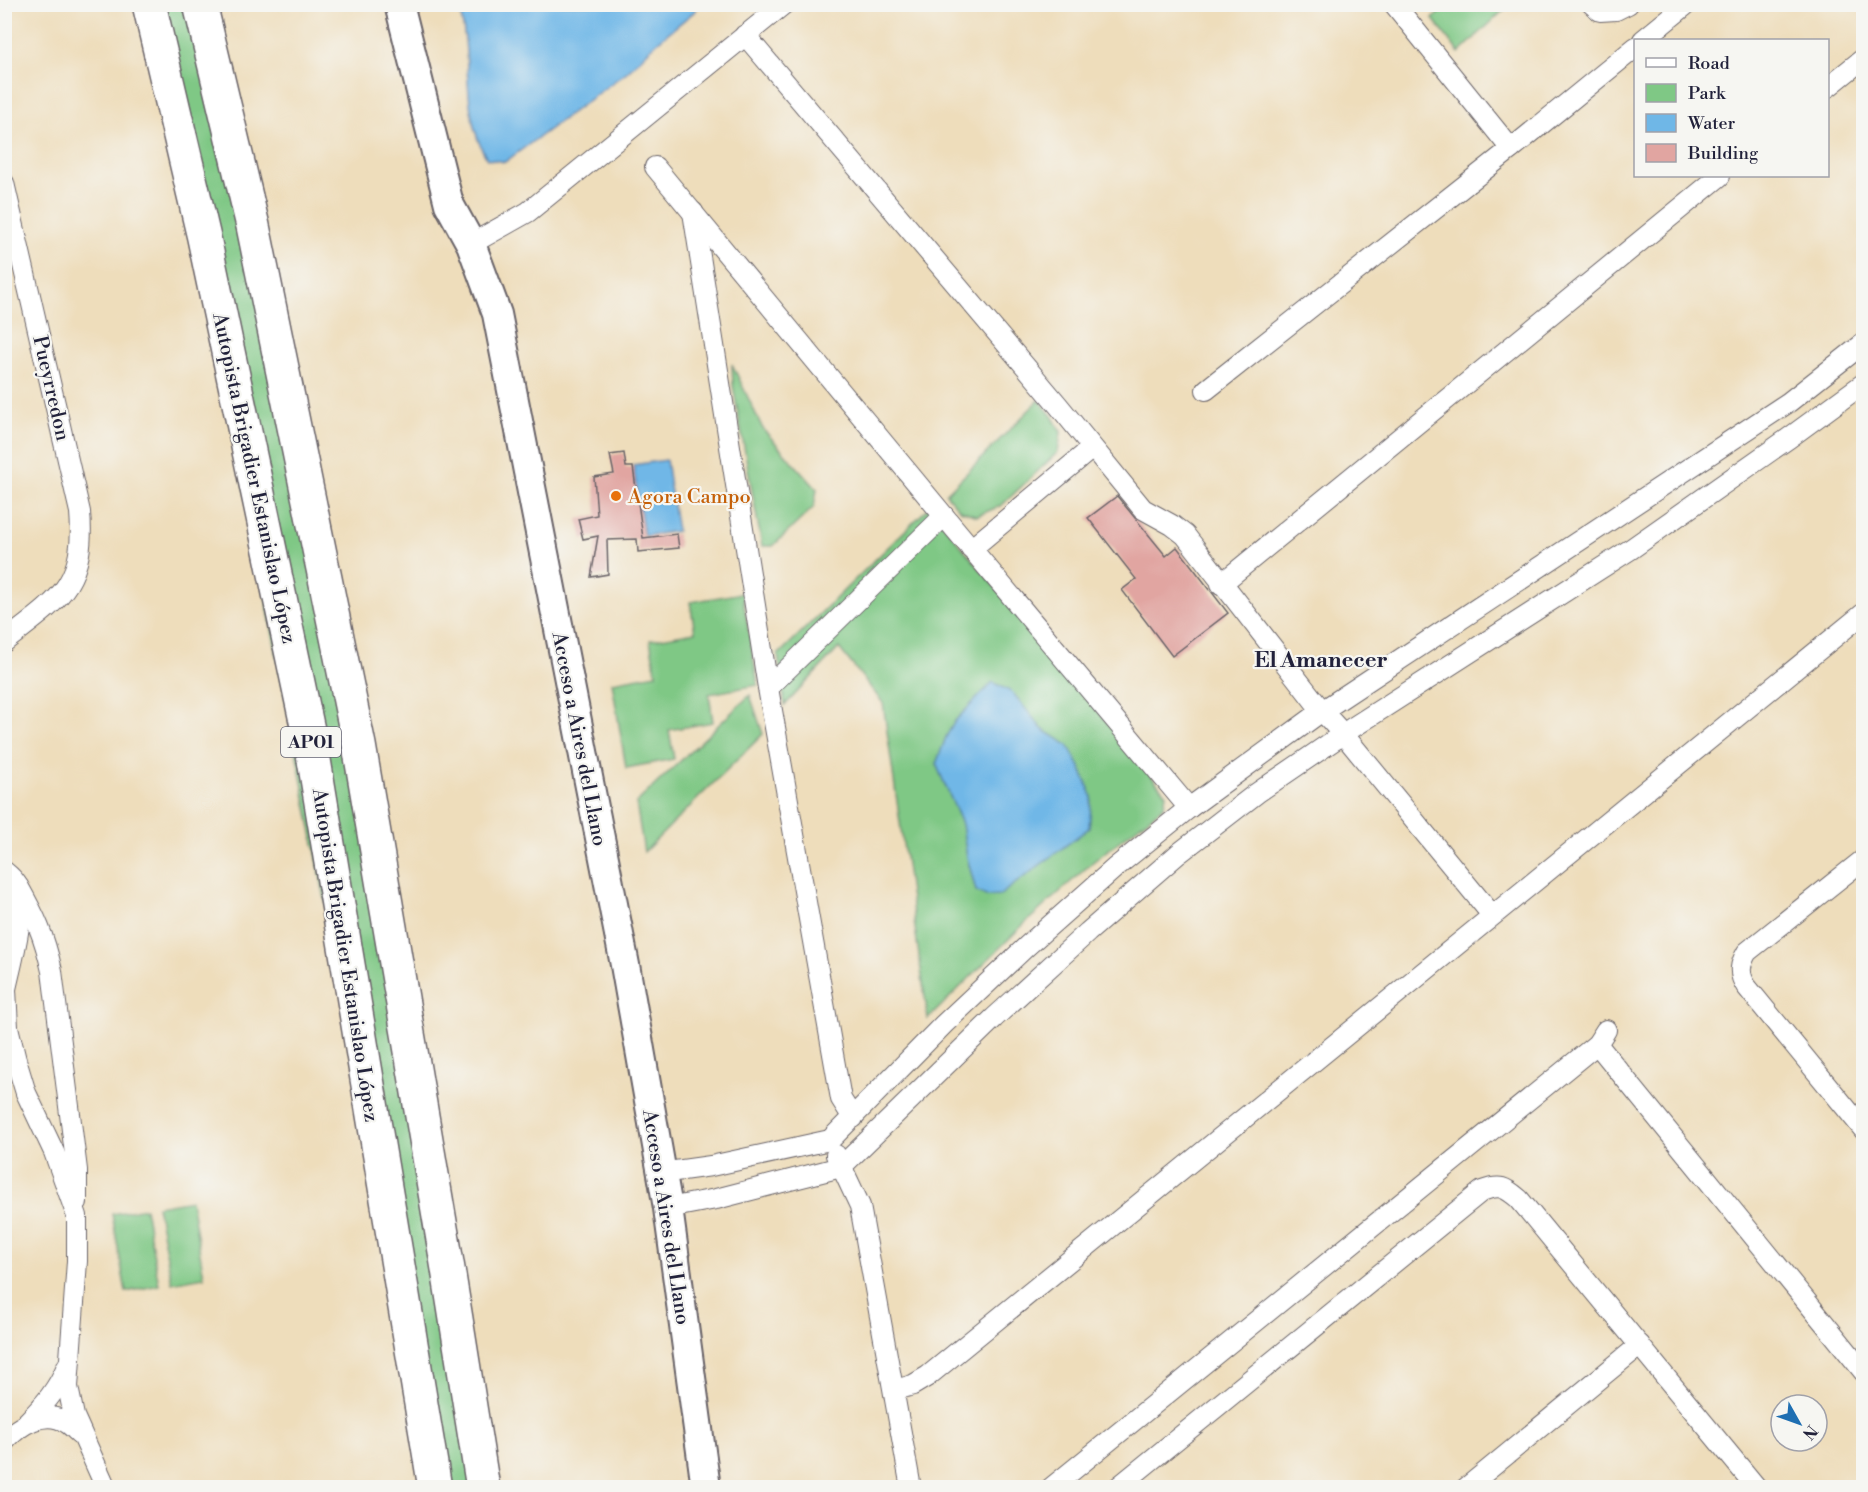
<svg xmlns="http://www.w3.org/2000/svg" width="1868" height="1492" viewBox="0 0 1868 1492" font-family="'Libre Bodoni',serif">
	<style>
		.green { fill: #7fc885; stroke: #507560; stroke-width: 1.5 }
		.water { fill: #6fb7e7; stroke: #486c91; stroke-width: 1.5 }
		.building { fill: #e1a5a1 }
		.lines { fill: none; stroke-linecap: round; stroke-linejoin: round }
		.street-casing { stroke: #696368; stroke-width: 22 }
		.secondary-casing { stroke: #696368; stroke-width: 32 }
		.highway-casing { stroke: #696368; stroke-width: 36 }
		.street { stroke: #fff; stroke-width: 20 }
		.secondary { stroke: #fff; stroke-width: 28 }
		.highway { stroke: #fff; stroke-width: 33 }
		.food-dot { fill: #e8710a; stroke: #f6f6f2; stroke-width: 2 }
		.labels { text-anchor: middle; stroke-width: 4.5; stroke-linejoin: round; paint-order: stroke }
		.shield { fill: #f6f6f2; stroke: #626272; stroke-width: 1.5 }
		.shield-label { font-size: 18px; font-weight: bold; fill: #22223b }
		.street-label { font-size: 20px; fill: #22223b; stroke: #f6f6f2 }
		.food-label { font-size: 20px; fill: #c56008; stroke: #f6f6f2; text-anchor: start }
		.quarter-label { font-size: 22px; font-weight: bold; fill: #22223b; stroke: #f6f6f2 }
	</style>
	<rect width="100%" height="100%" fill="#f6f6f2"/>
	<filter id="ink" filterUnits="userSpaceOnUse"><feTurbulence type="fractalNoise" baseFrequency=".0167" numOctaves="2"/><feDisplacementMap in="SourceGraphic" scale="12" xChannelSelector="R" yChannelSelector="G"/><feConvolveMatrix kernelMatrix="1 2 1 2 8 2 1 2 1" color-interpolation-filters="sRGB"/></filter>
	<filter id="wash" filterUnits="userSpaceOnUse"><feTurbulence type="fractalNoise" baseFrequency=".008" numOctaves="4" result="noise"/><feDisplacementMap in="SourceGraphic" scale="24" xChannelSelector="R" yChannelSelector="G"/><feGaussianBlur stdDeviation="1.35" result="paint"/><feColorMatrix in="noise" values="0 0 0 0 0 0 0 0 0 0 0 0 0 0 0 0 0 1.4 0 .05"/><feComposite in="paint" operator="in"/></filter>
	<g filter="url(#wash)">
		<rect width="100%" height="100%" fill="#edb"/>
		<g class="green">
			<polygon points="1447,4 1509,4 1509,5 1459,53 1433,19"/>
			<polygon points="149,5 200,5 253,226 483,1487 435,1487 399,1275"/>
			<polygon points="732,364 763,429 817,489 814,507 773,546 762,546 733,386"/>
			<polygon points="1039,400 1052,416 1061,432 1058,452 1002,505 977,516 960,510 946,494"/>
			<polygon points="929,507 1166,794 1164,806 1094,861 1022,926 928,1019 883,703 839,648 785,705 778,655"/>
			<polygon points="742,593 758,685 709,694 713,722 669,730 674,759 626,768 612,682 656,674 650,640 695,632 690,602"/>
			<polygon points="750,695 763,734 644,852 636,803"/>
			<polygon points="191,1200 204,1277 172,1283 157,1206"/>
			<polygon points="145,1208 159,1285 126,1292 112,1214"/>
		</g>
		<g class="water">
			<path d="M458 5V4L697 5 695 11 656 43 628 71 505 162 487 159C459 111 474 56 458 5Z"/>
			<polygon points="666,460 677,531 644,536 633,465"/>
			<polygon points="993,682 1013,693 1042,729 1068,745 1081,769 1092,796 1089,828 1000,895 986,896 976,891 967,857 962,824 936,764 946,737 955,721"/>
		</g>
		<g id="blocks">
			<g class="building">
				<polygon points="624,453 626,467 633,467 643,538 677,534 679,548 638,552 637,539 607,540 608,574 591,577 598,536 583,539 578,519 597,515 594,477 614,474 610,455"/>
				<polygon points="1117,496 1166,556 1177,547 1228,613 1172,656 1122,590 1136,579 1088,518"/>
			</g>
		</g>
	</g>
	<g filter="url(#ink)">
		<use href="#blocks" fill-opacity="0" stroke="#696368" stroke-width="1.5"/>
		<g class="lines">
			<g class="street-casing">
				<g id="street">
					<polyline points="1394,4 1511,149"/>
					<polyline points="1592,4 1600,11 1616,10 1628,4"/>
					<polyline points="745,35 1058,405 1143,509 1172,525 1185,535 1322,711 1344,735 1492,915"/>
					<polyline points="1643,40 1687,4"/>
					<polyline points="1828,87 1864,58"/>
					<polyline points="655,167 944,516 1189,808"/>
					<path d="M4 183 80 512C86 586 58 600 4 642"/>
					<polyline points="693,212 768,688 841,1099 853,1118"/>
					<polyline points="471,244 528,212 784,4"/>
					<polyline points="1206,390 1511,149 1636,47"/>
					<polyline points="971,549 1092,448"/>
					<polyline points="1221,584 1720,176"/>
					<polyline points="768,688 944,516"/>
					<path d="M1864 859 1747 952C1740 964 1738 973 1746 986L1864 1130"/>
					<path d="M4 871C9 875 15 880 17 885 28 906 11 965 6 989"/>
					<path d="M18 886C36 918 44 935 52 971L77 1170V1202"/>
					<polyline points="4,989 6,989 8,1027 16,1060 26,1093 54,1152 77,1216 77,1261 68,1387 74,1416 106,1488"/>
					<polyline points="1597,1044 1864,1372"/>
					<polyline points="836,1155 860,1206 911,1488"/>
					<polyline points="661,1173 711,1166 830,1140 944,1024 1027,946 1116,867 1189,808 1322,711 1789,402 1864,343"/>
					<polyline points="668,1208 716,1199 841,1167 994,1018 1088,932 1178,854 1257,793 1352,728 1631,549 1789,438 1864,383"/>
					<polyline points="895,1390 913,1385 928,1376 1864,613"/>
					<path d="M27 1422C44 1405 58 1389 67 1366"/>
					<path d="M4 1442C19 1425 45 1408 67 1423 72 1426 76 1431 81 1435"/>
					<polyline points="1051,1488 1597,1044 1606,1030"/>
					<path d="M1117 1488 1482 1191C1500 1184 1505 1187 1519 1199L1757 1488"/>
					<polyline points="1466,1488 1640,1345"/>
				</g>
			</g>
			<g class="secondary-casing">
				<polyline id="secondary" points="399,4 449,204 471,244 497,314 625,965 668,1208 706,1488"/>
			</g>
			<g class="highway-casing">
				<g id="highway">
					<polyline points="149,4 204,238 313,754 435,1488"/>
					<polyline points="200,4 253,226 359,745 448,1269 483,1488"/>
				</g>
			</g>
			<use href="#street" class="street"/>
			<use href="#secondary" class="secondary"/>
			<use href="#highway" class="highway"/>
		</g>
	</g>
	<circle class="food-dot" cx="616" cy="496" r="6"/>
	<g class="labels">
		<rect class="shield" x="281" y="727" width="60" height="30" rx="4.5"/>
		<g class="shield-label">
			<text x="311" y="748">AP01</text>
		</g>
		<g class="street-label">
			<text transform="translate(52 388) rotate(77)" y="7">Pueyrredon</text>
			<text transform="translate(255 478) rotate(78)" y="7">Autopista Brigadier Estanislao López</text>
			<text transform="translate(580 739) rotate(79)" y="7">Acceso a Aires del Llano</text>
			<text transform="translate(346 955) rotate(81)" y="7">Autopista Brigadier Estanislao López</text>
			<text transform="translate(667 1217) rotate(81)" y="7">Acceso a Aires del Llano</text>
		</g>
		<g class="food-label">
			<text x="628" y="503">Agora Campo</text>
		</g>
		<g class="quarter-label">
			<text x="1321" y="667">El Amanecer</text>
		</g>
	</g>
	<rect width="1868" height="1492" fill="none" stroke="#f6f6f2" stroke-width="24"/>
	<rect x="1634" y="39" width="195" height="138" fill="#f6f6f2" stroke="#a1a1a9" stroke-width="1.5"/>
	<rect x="1646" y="58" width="30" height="9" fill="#ffffff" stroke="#a1a1a9" stroke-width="1.5"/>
	<text x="1688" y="69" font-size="18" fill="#22223b">Road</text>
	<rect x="1646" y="84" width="30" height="18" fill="#7fc885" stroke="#a1a1a9" stroke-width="1.5"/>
	<text x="1688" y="99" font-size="18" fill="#22223b">Park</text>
	<rect x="1646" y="114" width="30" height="18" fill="#6fb7e7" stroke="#a1a1a9" stroke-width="1.5"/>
	<text x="1688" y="129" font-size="18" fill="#22223b">Water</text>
	<rect x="1646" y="144" width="30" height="18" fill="#e1a5a1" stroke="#a1a1a9" stroke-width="1.5"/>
	<text x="1688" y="159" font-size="18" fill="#22223b">Building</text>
	<g transform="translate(1799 1423) rotate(130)"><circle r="28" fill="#f6f6f2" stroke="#a1a1a9" stroke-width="1.5"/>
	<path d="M0-4.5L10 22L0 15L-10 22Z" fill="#1f6fb2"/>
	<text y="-9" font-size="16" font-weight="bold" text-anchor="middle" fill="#22223b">N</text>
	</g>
</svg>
